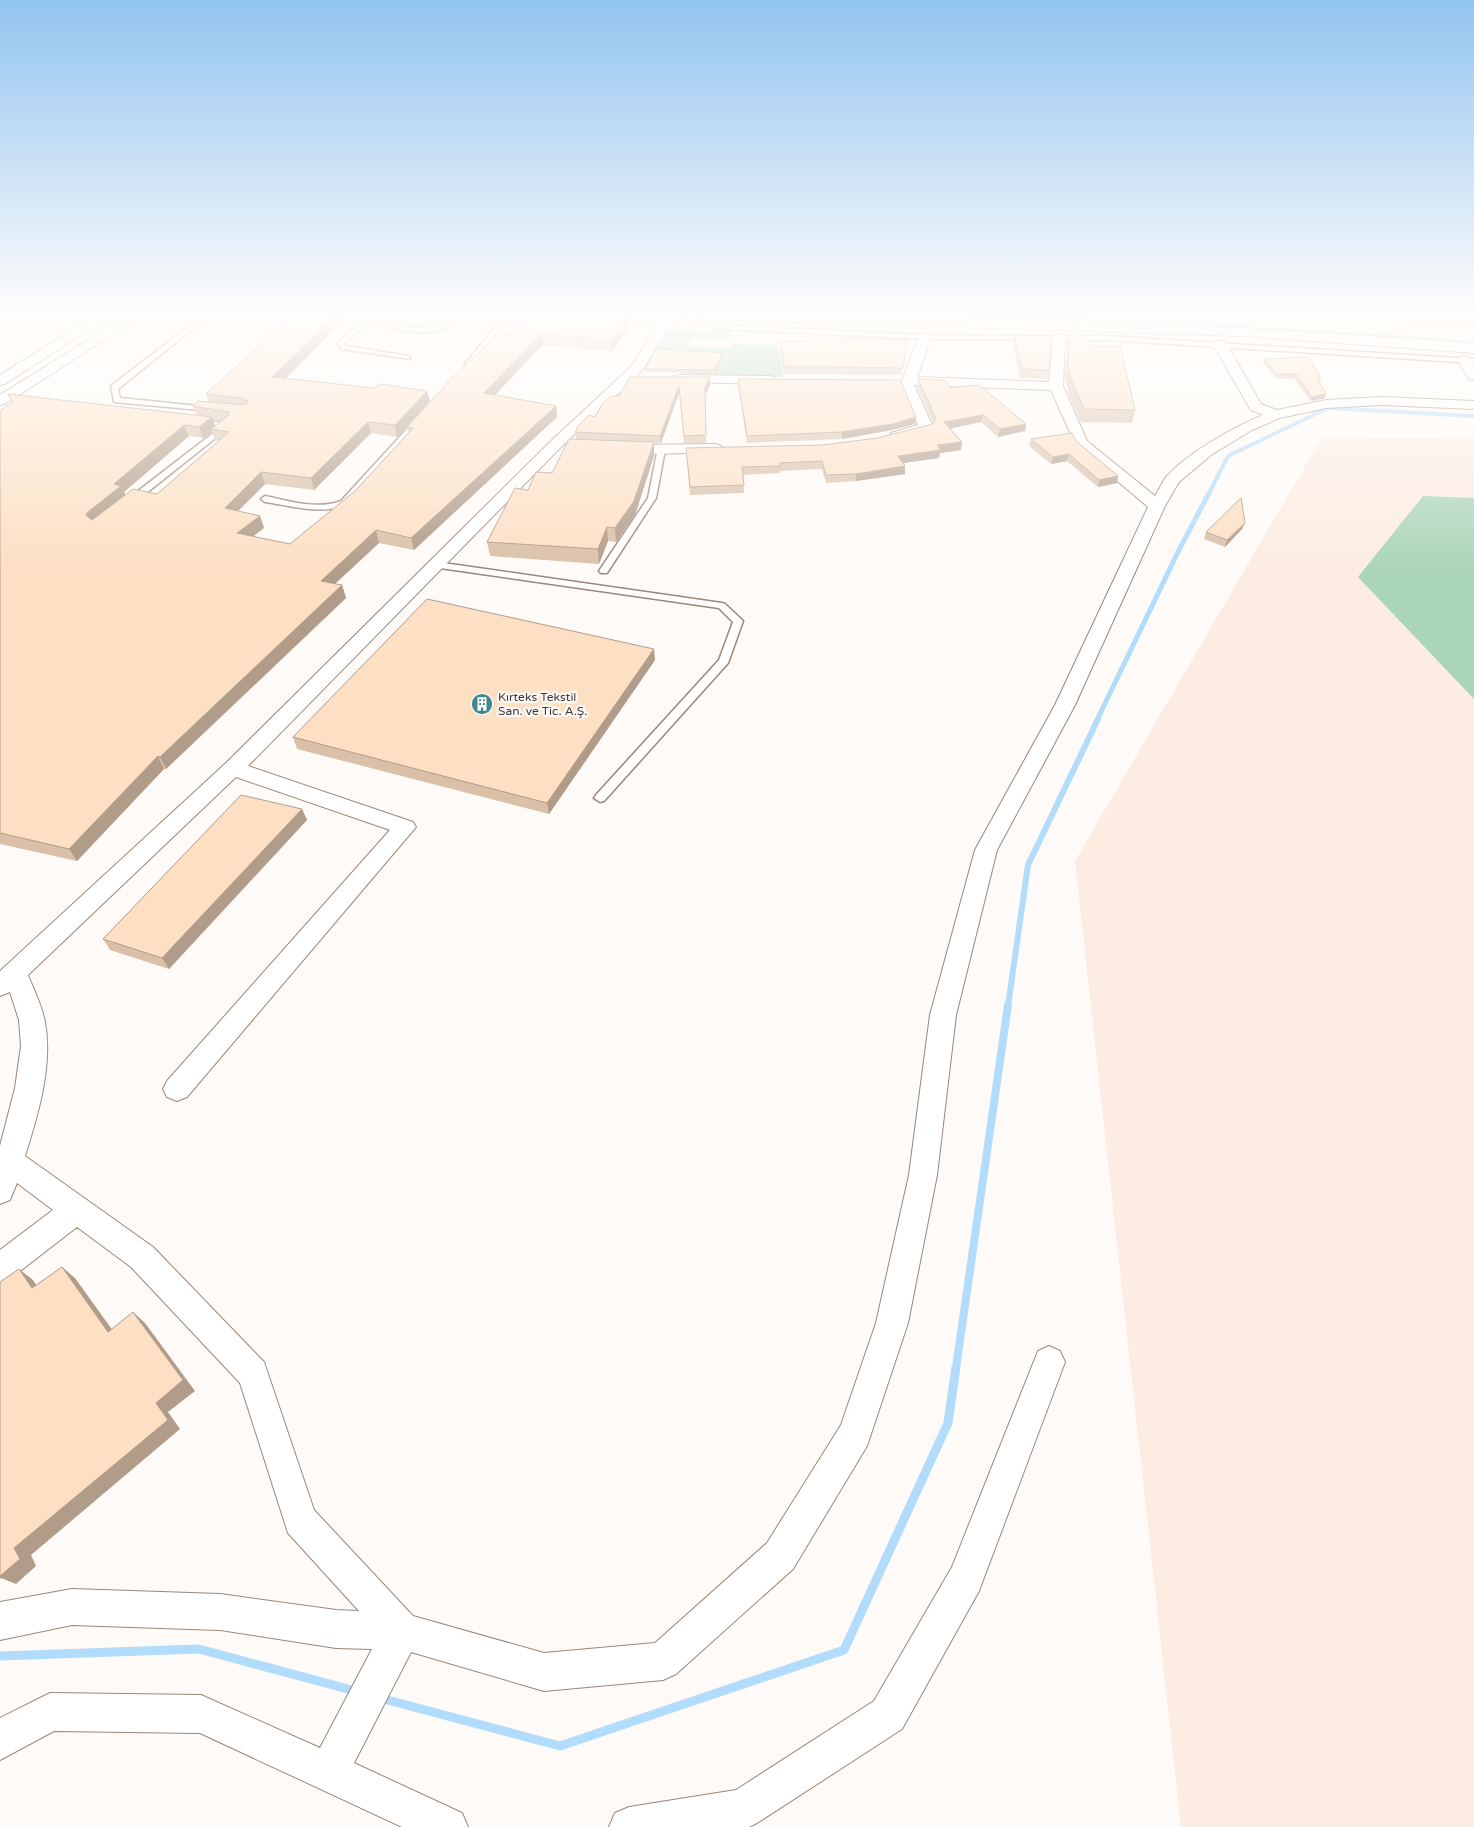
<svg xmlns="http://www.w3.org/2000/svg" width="1474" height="1827" viewBox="0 0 1474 1827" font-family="'Varela Round',sans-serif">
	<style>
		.built { fill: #fcece1 }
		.green { fill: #aad5b7 }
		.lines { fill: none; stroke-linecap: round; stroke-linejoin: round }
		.stream-far4 { stroke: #b1dcfb; stroke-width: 4 }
		.stream-far3 { stroke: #b1dcfb; stroke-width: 5 }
		.stream-far2 { stroke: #b1dcfb; stroke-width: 6 }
		.stream-far1 { stroke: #b1dcfb; stroke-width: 8 }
		.stream { stroke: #b1dcfb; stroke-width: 9 }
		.service-casing { stroke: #98877b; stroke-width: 3 }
		.minor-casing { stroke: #98877b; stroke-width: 2 }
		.trunk-casing { stroke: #98877b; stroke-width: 2 }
		.service { fill: #fff; fill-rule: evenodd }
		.minor { fill: #fff; fill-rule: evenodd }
		.trunk { fill: #fff; fill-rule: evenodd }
		.wall { fill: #dac0a9; fill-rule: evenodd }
		.shaded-wall { fill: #b19c89 }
		.building { fill: #fddfc4; stroke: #b19c89 }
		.labels { text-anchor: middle; stroke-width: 4.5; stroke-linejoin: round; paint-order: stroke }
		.poi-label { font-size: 12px; fill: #403833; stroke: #fefaf7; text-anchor: start }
	</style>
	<rect width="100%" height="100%" fill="#fefaf7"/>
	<polygon class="built" points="1322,437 1474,439 1474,1827 1181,1827 1075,861"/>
	<g class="green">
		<polygon points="941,316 1072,316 1448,338 1449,340 1164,323"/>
		<polygon points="669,329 730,331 733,338 691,339 685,351 657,350"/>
		<polygon points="732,344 778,345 784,377 679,375 689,346 729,348"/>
		<polygon points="1423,496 1474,498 1474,699 1358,577"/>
	</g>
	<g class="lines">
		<polyline class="stream-far4" points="1208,495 1228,456 1328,408 1474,416"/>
		<polyline class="stream-far3" points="1097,720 1178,552 1209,493"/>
		<polyline class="stream-far2" points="1008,1006 1028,865 1098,719"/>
		<polyline class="stream-far1" points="956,1368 1008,1005"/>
		<g class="stream">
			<polyline points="0,1656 199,1649 359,1692"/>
			<polyline points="380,1698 560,1746 844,1650 948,1423 956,1367"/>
		</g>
		<g class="service-casing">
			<g id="service">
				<polygon points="202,316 209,316 118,389 120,398 208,407 212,409 211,411 114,402 111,386"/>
				<path d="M372 316H382C395 334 440 329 455 316H462C455 324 446 329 434 331 420 335 386 330 378 319L360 329 344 344 346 346 408 356 410 357V359L342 349 338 344 350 330Z"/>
				<polygon points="504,316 510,317 469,366 465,366 465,364"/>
				<polygon points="679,316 688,316 719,325 925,335 1106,336 1474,359 1474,363 1106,340 925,339 719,329 694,323"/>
				<path d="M417 418 424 420 347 505C320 515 292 506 265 502L261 499 265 496C289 501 317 510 341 501Z"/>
				<polygon points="196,420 228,423 232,425 135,502 129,502 129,498 221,427 196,424"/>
				<polygon points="658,448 665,450 656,498 607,573 601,573 599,571 648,498"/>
				<polygon points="436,562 722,603 725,604 743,621 728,663 604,801 600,802 594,798 596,795 719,660 733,622 719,608 433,567 431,565"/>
			</g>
		</g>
		<g class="minor-casing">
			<g id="minor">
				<polygon points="0,316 10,316 0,322"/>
				<polygon points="95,316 110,316 5,384 0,385 0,375"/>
				<polygon points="126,316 141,316 5,404 0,405 0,395"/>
				<polygon points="478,316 565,316 568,319 562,323 484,320"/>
				<path d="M596 316 664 319 666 316H679L665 333 643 369 632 381 561 447 248 766 413 822 416 827 187 1097 177 1101 167 1097 163 1089 167 1081 390 830 236 777 28 975C34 990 42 1006 45 1022 53 1066 38 1115 25 1156L153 1247 264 1362 314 1510 413 1616 544 1653 655 1643 767 1543 841 1425 876 1323 909 1175 930 1015 975 850 1055 705 1148 507 1076 446 1051 390 914 385 933 427 931 430 896 440 891 439 889 436 891 433 918 425 900 386 920 334H930L931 337 917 377 1049 382 1053 338 1054 335H1064L1065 338 1063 386 1087 441 1155 496C1159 490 1162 482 1167 476 1189 452 1234 427 1263 415L1251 410 1249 407 1213 344 1215 341H1225L1261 404 1277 410 1326 400 1381 397 1474 401V409L1381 405 1326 408 1280 418 1252 430 1211 455 1179 482 1165 506 1075 705 997 850 956 1015 937 1175 908 1323 867 1446 793 1569 676 1674 663 1680 544 1691 411 1652 354 1763 462 1813 468 1827H402L200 1733 54 1731 0 1760V1718L50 1693 201 1695 320 1748 372 1649 336 1648 220 1630 72 1625 0 1640V1602L72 1589 220 1594 336 1610 359 1611 288 1533 240 1383 131 1267 77 1227 11 1278 0 1283V1250L53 1210 17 1183 10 1200 0 1204V1146L15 1088 21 1046 19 1020 10 992 0 996V971L226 763 551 441 622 375 633 364 657 326 592 323 590 320 592 317Z"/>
				<polygon points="1399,316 1474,316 1474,324 1405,320"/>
				<polygon points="1464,356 1469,357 1474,365 1474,380 1469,379 1457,360"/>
				<polygon points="679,375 771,376 778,380 771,384 674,382 672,379 674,376"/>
				<polygon points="716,444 721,446 724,449 721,452 622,455 617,453 614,450 617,447 622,445"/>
				<polygon points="1049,1346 1060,1351 1065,1362 979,1591 902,1729 757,1823 749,1827 609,1827 615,1813 629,1807 736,1790 874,1701 952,1567 1038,1351"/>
			</g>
		</g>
		<g class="trunk-casing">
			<polygon id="trunk" points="730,316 893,316 1124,323 1241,328 1474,343 1474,353 1241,336 737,320 732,319"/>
		</g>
		<use href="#service" class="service"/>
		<use href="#minor" class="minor"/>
		<use href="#trunk" class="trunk"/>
	</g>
	<g class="wall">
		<path d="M628 318 629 329 612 351 542 345 495 395 556 406 557 417 414 550 379 543 335 584 342 585 346 598 166 769H164L77 861 0 844V411L12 403 8 394 196 415 193 406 209 402 206 394 343 321 286 378 374 388 427 391 430 402 397 437 371 433 314 490 265 484 238 511 260 516 264 528 253 536 290 544 355 491 408 433 407 427 509 335 522 326ZM213 420 221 421 215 426ZM212 432 215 440 218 441 157 494 125 495 124 492 189 436 203 438Z"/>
		<polygon points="1069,334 1089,346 1135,410 1132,423 1081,422 1069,395 1065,379 1067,346"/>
		<polygon points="1015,335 1049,370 1047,379 1020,378 1013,344"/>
		<polygon points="907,340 902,375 784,374 780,348 780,341"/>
		<polygon points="722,357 715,373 645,372 645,369"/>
		<polygon points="1264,359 1321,378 1319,381 1325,398 1311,401 1294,379 1277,379 1263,363"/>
		<polygon points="710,377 710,385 705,396 706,443 684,443 679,393 661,443 654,443 654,456 635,515 616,542 608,541 599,564 490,556 487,542 528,490 552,473 576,439 575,432 619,396"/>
		<polygon points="738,379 915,424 892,430 842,439 747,443 738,385"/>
		<polygon points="918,379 951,388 1026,424 1025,431 998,437 981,422 950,428 962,442 961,450 940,453 939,458 903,463 905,474 856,481 826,483 822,469 780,471 780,473 743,475 744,493 690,495 686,448 823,445 877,438 933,424 933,423 917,387"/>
		<polygon points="1031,439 1076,441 1118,476 1117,483 1098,487 1067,461 1051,464 1029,446"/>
		<polygon points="1242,529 1225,547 1204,539 1206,532"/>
		<polygon points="655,660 549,814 297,749 293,737"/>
		<polygon points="302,809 307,820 169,969 110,950 103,939"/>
	</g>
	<g class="shaded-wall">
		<polygon points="335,316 342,316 343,321 276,388 272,377"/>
		<polygon points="628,318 629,329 612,351 611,340"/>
		<polygon points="541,334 542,345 486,405 484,393"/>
		<polygon points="722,353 722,357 715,373 715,370"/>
		<polygon points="710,377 710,385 705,396 705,388"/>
		<polygon points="679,386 679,393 661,443 660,436"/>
		<polygon points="427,391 430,402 397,437 395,425"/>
		<polygon points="1326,394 1325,398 1311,401 1312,397"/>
		<polygon points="556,406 557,417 414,550 411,538"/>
		<polygon points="983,415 981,422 943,430 944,422"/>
		<polygon points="212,417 216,428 211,429 212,432 203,438 199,427"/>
		<polygon points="916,417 915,424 892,430 842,439 842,432"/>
		<polygon points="368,422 371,433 314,490 311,478"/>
		<polygon points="1026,424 1025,431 998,437 1000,429"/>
		<polygon points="184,425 189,436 124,492 127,498 92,527 86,515 88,512 114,484"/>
		<polygon points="654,442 654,456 635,515 616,542 615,528"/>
		<polygon points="962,442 961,450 940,453 939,458 897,464 898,456 937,445"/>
		<polygon points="1069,454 1067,461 1051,464 1053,457"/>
		<polygon points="905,466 905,474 856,481 856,474"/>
		<polygon points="261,472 265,484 229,520 225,508"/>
		<polygon points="1118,476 1117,483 1098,487 1099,480"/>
		<polygon points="260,516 264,528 242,545 237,533"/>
		<polygon points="1245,523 1242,529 1225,547 1227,540"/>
		<polygon points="607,527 608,541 599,564 598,549"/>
		<polygon points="376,530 379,543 325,593 321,581"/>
		<polygon points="342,585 346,598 166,769 160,757"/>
		<polygon points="654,649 655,660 549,814 547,803"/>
		<polygon points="158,756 164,769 77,861 69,849"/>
		<polygon points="302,809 307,820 169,969 162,958"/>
		<polygon points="62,1267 75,1278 121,1342 108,1332"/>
		<polygon points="19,1269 33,1280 46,1300 32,1288"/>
		<polygon points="133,1312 145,1323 195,1391 168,1412 180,1429 31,1555 36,1566 16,1584 1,1578 0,1579 0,1568 14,1548 156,1403"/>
	</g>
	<g class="building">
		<polygon points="292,316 335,316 272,377 374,388 380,384 427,391 395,425 368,422 311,478 261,472 225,508 260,516 237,533 290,544 355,491 413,428 407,427 451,379 498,334 509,335 516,325 522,326 531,316 609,316 628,318 611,340 541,334 484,393 556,406 411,538 376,530 321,581 342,585 160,757 158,756 69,849 0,833 0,411 13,402 8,394 212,417 199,427 184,425 114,484 121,486 88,512 86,515 92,520 133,489 157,494 229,432 211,429 229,415 229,412 193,406 198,401 246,405 248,401 242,398 206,394"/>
		<polygon points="1069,334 1085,335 1089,346 1120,346 1135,410 1084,409 1072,382 1068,367"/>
		<polygon points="1015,335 1052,336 1049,370 1022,369"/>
		<polygon points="810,337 907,340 903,368 784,366 780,341 809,341"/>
		<polygon points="656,349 722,353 715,370 645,369"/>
		<polygon points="1309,357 1321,378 1317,378 1326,394 1312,397 1296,374 1278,374 1264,359"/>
		<polygon points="630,377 710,377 705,388 706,435 684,436 679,386 660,436 575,432 579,425 589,415 595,417 602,404 611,396 619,396"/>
		<polygon points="738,379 900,380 916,417 893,424 842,432 747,436"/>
		<polygon points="918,379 945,380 951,388 979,385 1026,424 1000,429 983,415 944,422 962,442 937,445 941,450 898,456 905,466 856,474 826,475 822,461 780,463 780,466 742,467 744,485 690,487 686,448 823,445 877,438 933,424 936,418"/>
		<polygon points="1072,433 1076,441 1118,476 1099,480 1069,454 1053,457 1031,439"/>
		<polygon points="569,439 654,442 634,501 615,528 607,527 598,549 487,542 515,488 528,490 536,472 552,473"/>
		<polygon points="1241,498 1245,523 1227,540 1206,532"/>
		<polygon points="427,599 654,649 547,803 293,737"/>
		<polygon points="241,795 302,809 162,958 103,939"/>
		<polygon points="62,1267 108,1332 133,1312 183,1380 156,1403 168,1420 14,1548 20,1559 0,1576 0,1282 19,1269 32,1288"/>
	</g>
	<linearGradient id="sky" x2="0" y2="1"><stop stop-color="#92c4f0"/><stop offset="0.55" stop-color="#fffdfb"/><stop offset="1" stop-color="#fffdfb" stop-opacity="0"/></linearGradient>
	<rect width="1474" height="572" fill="url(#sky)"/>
	<defs>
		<g id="building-disc" transform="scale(1.125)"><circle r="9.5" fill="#3f878b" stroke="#fefaf7"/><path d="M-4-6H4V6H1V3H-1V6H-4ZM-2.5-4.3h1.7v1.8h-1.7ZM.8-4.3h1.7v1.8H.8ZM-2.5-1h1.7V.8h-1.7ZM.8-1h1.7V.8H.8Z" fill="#fff"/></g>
	</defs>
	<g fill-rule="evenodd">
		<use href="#building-disc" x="482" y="704"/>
	</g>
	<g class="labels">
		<g class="poi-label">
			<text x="498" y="701">Kırteks Tekstil<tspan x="498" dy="14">San. ve Tic. A.Ş.</tspan></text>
		</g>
	</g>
</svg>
